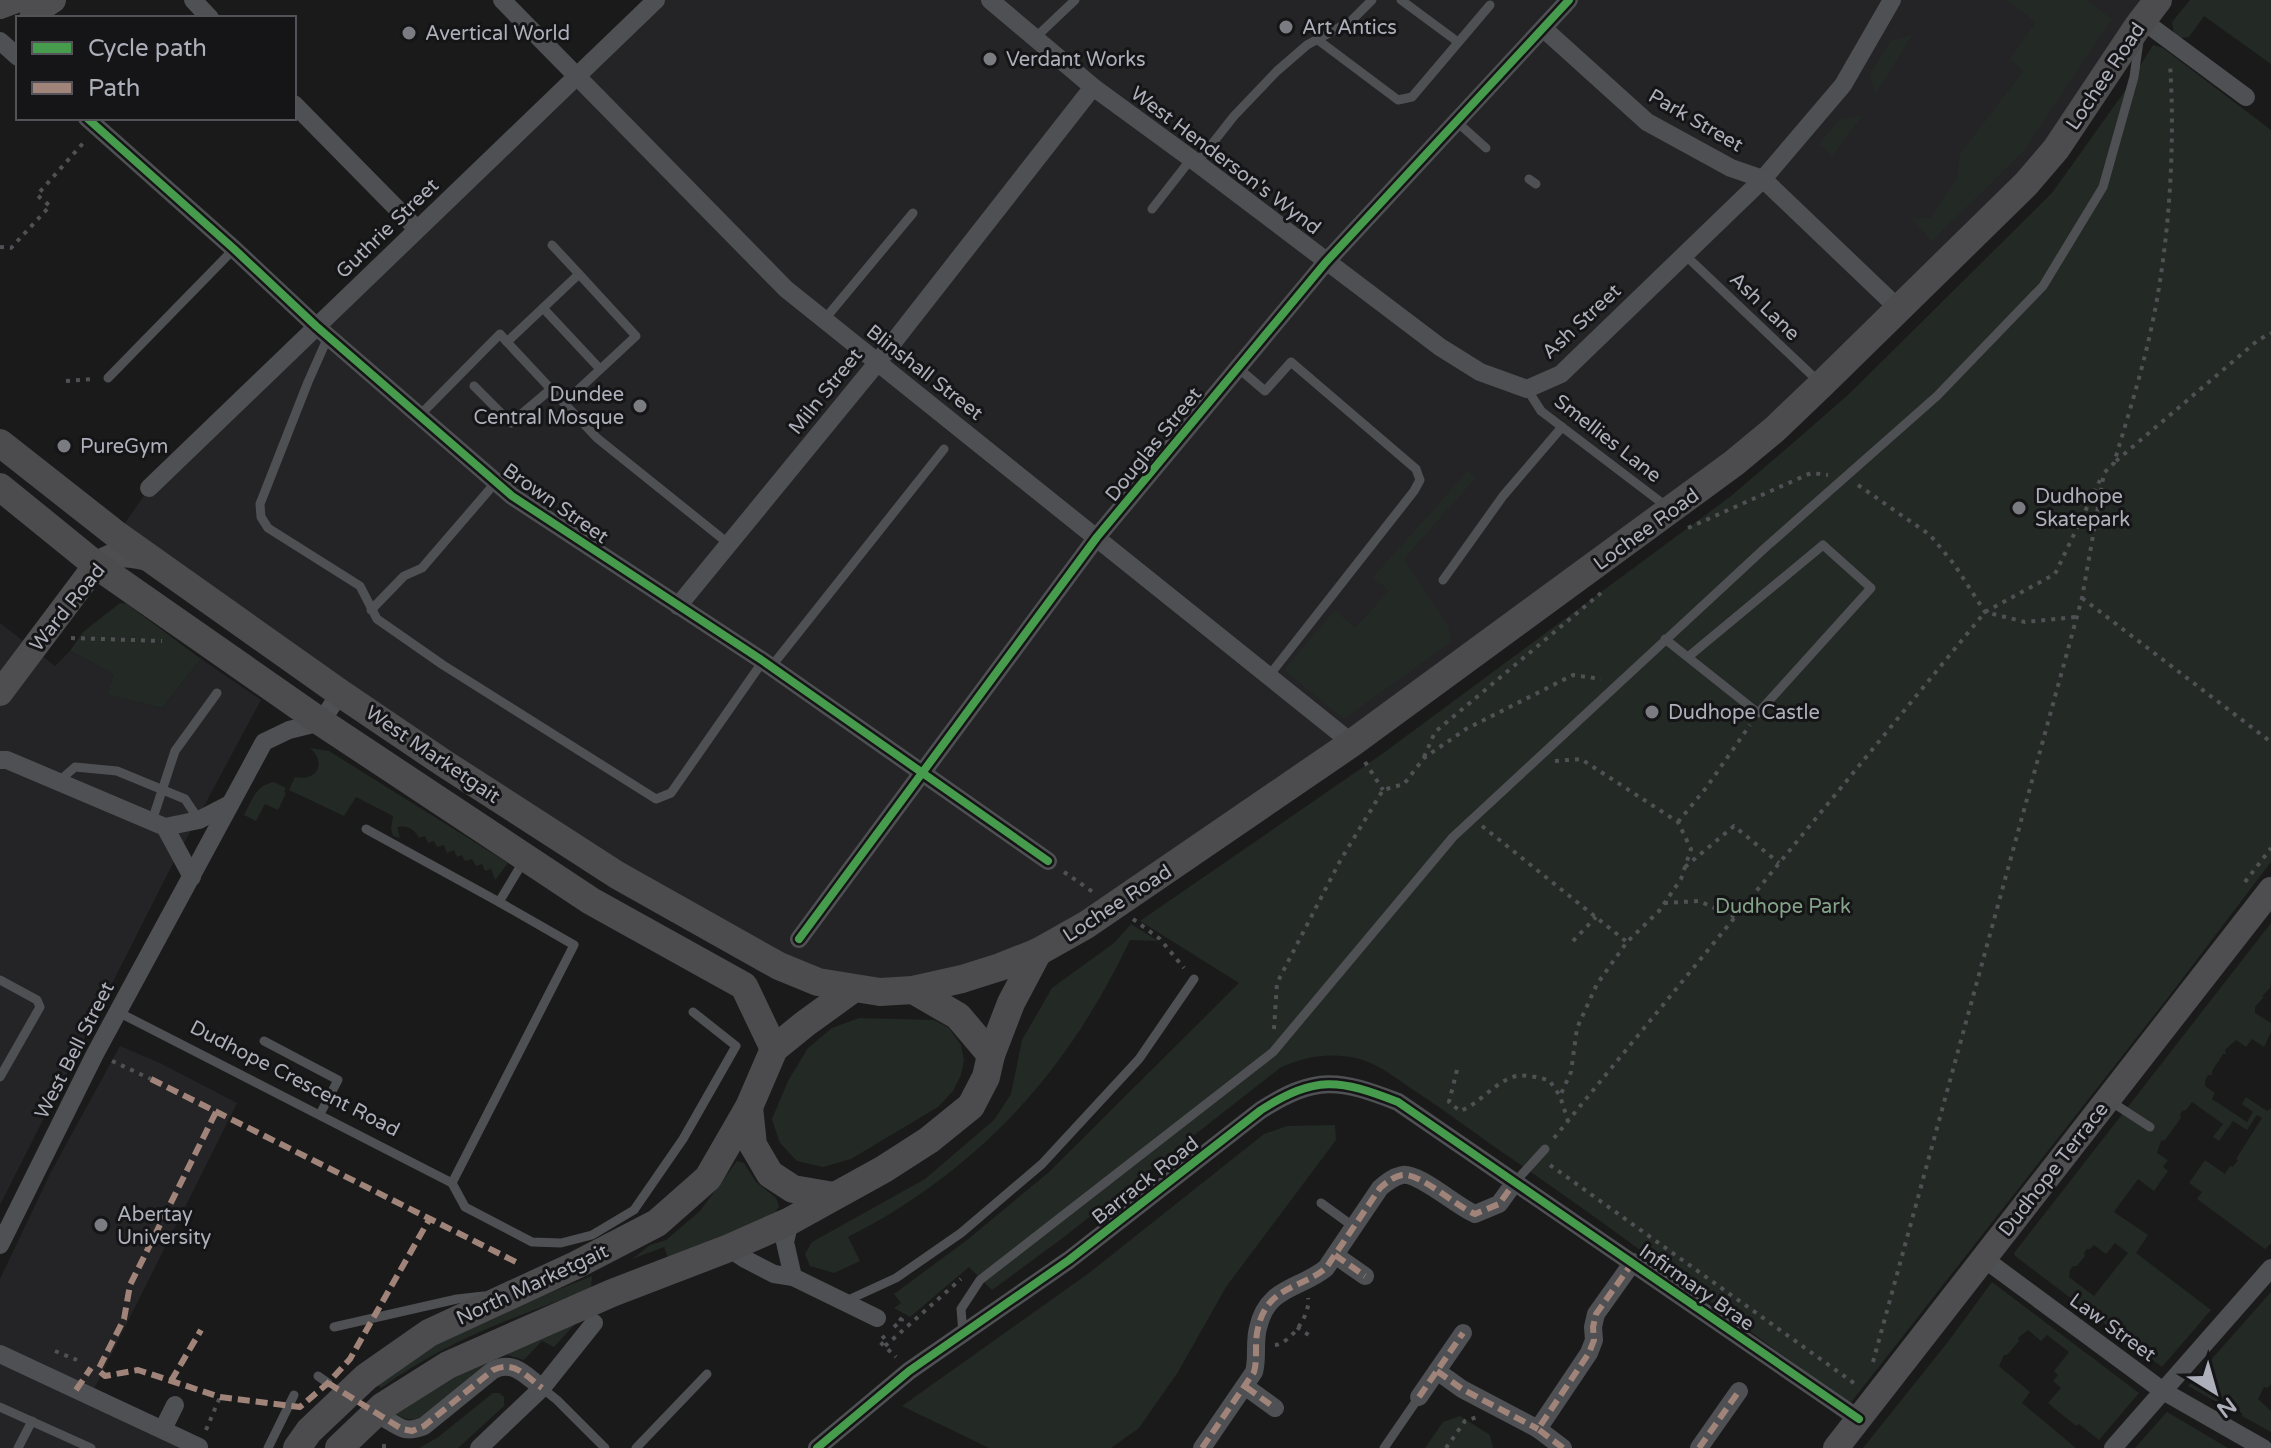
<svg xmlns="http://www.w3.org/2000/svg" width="2271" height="1448" viewBox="0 0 2271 1448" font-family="'Varela Round',sans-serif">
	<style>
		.built { fill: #242426 }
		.green { fill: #232924; fill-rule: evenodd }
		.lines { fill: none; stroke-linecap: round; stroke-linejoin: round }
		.path { stroke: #505154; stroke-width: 4; stroke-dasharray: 4 6; stroke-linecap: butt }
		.lane { stroke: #4f5053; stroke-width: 9 }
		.street { stroke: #4f5053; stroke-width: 18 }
		.secondary { stroke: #4e4e51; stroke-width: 26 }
		.primary { stroke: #4c4c4f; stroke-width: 28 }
		.quiet { stroke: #a18479; stroke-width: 6; stroke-dasharray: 12 6; stroke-linecap: butt }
		.cycleway-casing { stroke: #151416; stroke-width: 13 }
		.cycleway { stroke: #469c4c; stroke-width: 8 }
		.poi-dot { fill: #7a7c82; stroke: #151416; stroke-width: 3 }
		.labels { text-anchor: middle; stroke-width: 6; stroke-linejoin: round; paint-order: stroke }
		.poi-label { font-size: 20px; fill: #adb0ba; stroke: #151416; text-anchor: start }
		.street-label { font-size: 20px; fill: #adb0ba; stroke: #151416 }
		.park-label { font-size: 20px; fill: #85a389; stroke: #151416 }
	</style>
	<rect width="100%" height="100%" fill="#1a1a1a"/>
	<g class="built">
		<polygon points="656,0 2150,0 2046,148 1767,424 1103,911 913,990 779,966 117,535 149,488"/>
		<polygon points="0,623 55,666 70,651 113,674 109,695 162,708 201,659 261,700 168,873 0,1205"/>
		<polygon points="120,1046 160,1063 237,1103 92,1393 196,1448 0,1448 0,1279 51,1172"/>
	</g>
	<g class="green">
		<polygon points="2006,0 2087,0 2112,19 2024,151 1932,241 1912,219 1931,217 1957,178 1960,154 2023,71 2010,59 2036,22"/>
		<polygon points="2190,0 2271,0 2271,64 2204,16 2189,37 2180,38 2174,34 2172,22"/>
		<polygon points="1912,35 1875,95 1870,74 1891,41"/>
		<path d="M2153 45 2163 48 2271 130V862L2170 995 1849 1405C1738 1322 1628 1239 1515 1161 1481 1138 1449 1113 1415 1091 1400 1081 1385 1069 1368 1062 1340 1051 1307 1055 1280 1068L1060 1240 992 1290 969 1267 910 1317 894 1308 901 1303 894 1294 967 1240 1049 1172 1239 983 1140 921 1382 754 1731 496 1794 442 1849 394 2052 193 2122 95Z"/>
		<polygon points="1863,115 1832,156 1819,144 1839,120"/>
		<polygon points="1468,471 1476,477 1473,481 1404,559 1448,626 1452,641 1344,719 1284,670 1335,610 1355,628 1389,591 1373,577"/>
		<polygon points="120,603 127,604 201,659 162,708 108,695 113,674 70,651 83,632"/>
		<path d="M310 748 329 751 508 863 495 880 491 869 485 871 482 864 476 866 472 859 465 861 462 855 457 857 454 850 447 853 444 845 437 847 434 841 428 843 425 836 419 838C414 829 408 825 397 827L400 838 393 836 391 828 393 816 356 797 344 816 289 790 295 777C317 782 327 763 310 748Z"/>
		<path d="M274 782 286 788 284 792 286 793 278 810 265 804 256 821 244 815C252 800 256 785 274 782Z"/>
		<path d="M2271 923V981L2270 988 2262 996 2264 997 2255 1007V1013L2271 1023V1032L2264 1047 2252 1039 2246 1047 2236 1040 2225 1050 2226 1054H2223L2212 1071V1075H2208L2205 1081V1086L2215 1093 2212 1099 2247 1122 2253 1112 2242 1104 2246 1097 2267 1111 2271 1108V1243L2265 1249 2197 1199 2202 1192 2189 1183 2205 1160 2225 1174 2230 1166 2233 1167 2238 1160 2236 1159 2262 1118 2257 1115 2247 1130 2233 1121 2219 1141 2213 1137 2223 1124 2192 1102 2186 1110 2182 1111 2180 1115 2181 1118 2165 1140 2161 1141 2157 1153 2168 1160 2163 1167 2168 1171 2154 1191 2138 1179 2114 1212 2148 1235 2136 1253 2211 1310 2162 1367 2015 1256 2014 1253ZM2115 1243 2128 1253 2094 1296 2069 1277 2070 1270 2073 1266H2077L2085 1256 2084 1253 2087 1249H2090L2094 1245 2106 1254Z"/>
		<path d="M1131 924 1158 941 1130 940C1075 1055 1005 1141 896 1210 881 1220 864 1228 848 1237L860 1261 834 1273 810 1266 805 1254 812 1242 925 1179 994 1120 1011 1094 1022 1040 1052 988 1114 943Z"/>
		<polygon points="859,1018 934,1020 949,1028 961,1045 964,1060 961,1075 953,1091 938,1107 851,1159 823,1167 797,1161 780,1143 772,1119 788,1081 808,1048 832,1028"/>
		<polygon points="1335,1125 1336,1140 1226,1287 1178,1372 1139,1428 1111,1448 989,1448 902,1406 1089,1273 1264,1134 1287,1126"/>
		<path d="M737 1161 744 1163 756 1182 776 1198 779 1207 775 1212C741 1230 704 1242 668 1258L664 1247 632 1259 650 1245 666 1240 700 1211Z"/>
		<path d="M592 1276 591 1289C514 1317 448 1340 381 1388L376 1383 436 1345 529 1301Z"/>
		<polygon points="1992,1282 2139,1393 2099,1440 2079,1424 2076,1426 2048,1403 2061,1388 2053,1381 2058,1375 2054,1371 2069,1352 2047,1335 2041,1341 2028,1330 2018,1338 2019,1341 2007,1355 2004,1355 1999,1366 2030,1392 2022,1403 2076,1448 1863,1448 1947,1343"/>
		<polygon points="2271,1292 2271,1384 2268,1388 2264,1387 2258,1399 2271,1411 2271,1432 2188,1386"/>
		<path d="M577 1322 554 1347 542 1341 524 1360 507 1355 491 1361 425 1415C411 1423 405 1419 392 1412L425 1386Z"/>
		<polygon points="493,1393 499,1393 504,1397 504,1406 458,1448 419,1448 437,1438"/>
		<polygon points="2167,1412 2228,1448 2135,1448"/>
		<polygon points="1460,1416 1490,1435 1493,1448 1425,1448 1443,1422"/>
	</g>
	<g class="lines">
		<g class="path">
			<polyline points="0,247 11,248 50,206 37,195 85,141"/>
			<polyline points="66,381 93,379"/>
			<polyline points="2116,461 2257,341 2271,333"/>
			<polyline points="1858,485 1930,535 1954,564 1985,612 2025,622 2076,617"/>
			<polyline points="1688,528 1811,473 1828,475"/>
			<polyline points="2082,598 2271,742"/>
			<polyline points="71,638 162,641"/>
			<polyline points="1424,757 1435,732 1601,593"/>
			<polyline points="1555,761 1581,759 1678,822 1691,849 1681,879 1659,911 1627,942 1597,984 1577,1028 1571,1072 1560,1096"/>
			<polyline points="1365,762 1383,790"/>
			<polyline points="1678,822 1706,788 1750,725"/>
			<polyline points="1482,826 1627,942"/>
			<polyline points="1685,867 1734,826 1779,863"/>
			<polyline points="1064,872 1093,892"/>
			<polyline points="2245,882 2271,848"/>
			<polyline points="1664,903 1699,901 1735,917"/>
			<polyline points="1133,919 1160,939 1184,968"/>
			<polyline points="1573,941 1596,917"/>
			<polyline points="1274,1029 1277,983 1340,861 1383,790 1404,784 1424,758 1466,729 1573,675 1601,679"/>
			<polyline points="112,1061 151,1079"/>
			<path d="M1457 1070 1449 1102 1460 1111C1481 1103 1494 1082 1516 1076 1525 1074 1539 1078 1549 1080L1560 1096 1568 1121"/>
			<polyline points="1554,1138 1985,612 2055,574 2100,480"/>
			<polyline points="1550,1165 1858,1386"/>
			<polyline points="894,1327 902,1320 895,1316"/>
			<polyline points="1297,1327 1310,1336"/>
			<polyline points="885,1336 879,1341 896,1357"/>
			<path d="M1275 1345C1291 1343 1311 1314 1308 1298"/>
			<polyline points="885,1346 961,1279"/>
			<polyline points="55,1351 77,1360"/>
			<path d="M1873 1362 2082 598 2104 473 2114 463C2125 426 2137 388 2146 351 2168 264 2176 153 2170 64"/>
			<polyline points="206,1430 220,1397"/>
			<polyline points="384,1448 384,1438"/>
			<polyline points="1446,1448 1465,1421 1477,1417"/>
		</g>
		<g class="lane">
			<polyline points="1401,0 1458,42"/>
			<polyline points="1035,38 1075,0"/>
			<polyline points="1318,40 1398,100 1412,97 1490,5"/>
			<polyline points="1457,122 1486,148"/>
			<polyline points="1197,163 1234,116 1277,71 1307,45 1351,21 1372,0"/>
			<polyline points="1529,179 1536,184"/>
			<polyline points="1152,209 1191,159"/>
			<polyline points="552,245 579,274"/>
			<polyline points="1684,254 1818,381"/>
			<polygon points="579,274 636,336 564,403 507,342"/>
			<polyline points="543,308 600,369"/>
			<polyline points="824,320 913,213"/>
			<polyline points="328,337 308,382 260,504 261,517 268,528 360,586 377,619 443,665 656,799 671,793 763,661"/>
			<polyline points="1237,367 1265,391 1291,362 1416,469 1420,480 1414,491 1268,677"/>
			<polyline points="108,378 234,249"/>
			<polyline points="474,386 511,423 551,389"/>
			<polyline points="1527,389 1541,411 1666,506"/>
			<polyline points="564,403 597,438 729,544"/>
			<polyline points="419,416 500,334 507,342"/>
			<polyline points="1443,580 1503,496 1562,427"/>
			<polyline points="371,610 404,576 422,568 496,482"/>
			<polyline points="1665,639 1758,713 1871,588 1823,545 1688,657"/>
			<polyline points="771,667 944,449"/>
			<polyline points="58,782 75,767 117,771 185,799 199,820"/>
			<polyline points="152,821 175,751 217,693"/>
			<polyline points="366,829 499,902"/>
			<polyline points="0,980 37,1000 40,1007 0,1077"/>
			<polyline points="118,1012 452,1183"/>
			<polyline points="264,1041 338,1080 320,1114"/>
			<polyline points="2110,1101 2150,1127"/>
			<polyline points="1515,1182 1545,1149"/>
			<polyline points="452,1183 465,1207 532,1242 561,1243 592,1235 634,1210 683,1139 736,1046 693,1012"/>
			<polyline points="452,1183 574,945 499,902 523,862"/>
			<polyline points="1321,1203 1354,1227"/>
			<polyline points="846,1301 896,1278 961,1233 1042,1164 1139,1059 1194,979"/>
			<polyline points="334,1327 457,1299 484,1296"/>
			<polyline points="963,1333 961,1309 980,1280 1273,1052 1453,837 1766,547 1937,396 2043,286 2103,187 2134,77 2139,41"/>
			<polyline points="318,1376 328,1383"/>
			<polyline points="542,1388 557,1400 605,1448"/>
			<polyline points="0,1407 91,1448"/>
			<polyline points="18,1448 32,1421"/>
			<polyline points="268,1448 294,1395"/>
			<polyline points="636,1448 707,1374"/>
			<polyline points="1384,1448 1419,1397"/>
		</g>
		<g class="street">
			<polyline points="193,0 210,18"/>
			<polyline points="502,0 786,289 1352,743"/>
			<polyline points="990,0 1093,87 1197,163 1440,347 1480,372 1527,389 1561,374 1763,179 1843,85 1892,0"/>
			<polyline points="2142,20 2246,97"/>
			<polyline points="1544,29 1647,122 1731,168 1763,179 1899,309"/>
			<polyline points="0,41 18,57"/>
			<polyline points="294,104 417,229"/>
			<polyline points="87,118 234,249 316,326 512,496 763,661 1048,861"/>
			<polyline points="149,488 656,0"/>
			<polyline points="678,606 877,363 1093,87"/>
			<polyline points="0,760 7,760 165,827 199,820 230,804"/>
			<polyline points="165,827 192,877"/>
			<polyline points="799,939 1097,537 1326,262 1569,0"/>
			<polyline points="790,1221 785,1242 793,1277"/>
			<polyline points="0,1245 95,1054 264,742 289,730 321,722 340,693"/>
			<polyline points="729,1248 745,1259 774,1274 793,1277 877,1318"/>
			<polyline points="1335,1255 1365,1276"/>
			<polyline points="1983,1258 2163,1391 2263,1448"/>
			<polyline points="0,1354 199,1447"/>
			<polyline points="1437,1371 1462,1389 1538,1429"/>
			<polyline points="1246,1387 1275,1408"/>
			<polyline points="1419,1397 1463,1333"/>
			<path d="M386 1419C402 1429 406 1433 424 1426L493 1370C514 1360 525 1375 542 1388"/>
			<polyline points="163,1429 175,1405"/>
			<polyline points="479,1448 542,1388 594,1323"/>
			<path d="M817 1448 909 1371 1069 1260 1261 1110C1316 1075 1339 1079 1398 1102L1859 1419"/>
			<path d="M1202 1448 1254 1372C1258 1358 1254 1343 1258 1328 1267 1286 1301 1289 1326 1268L1380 1188C1387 1182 1393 1177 1402 1175 1419 1172 1457 1207 1475 1214L1499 1204 1515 1182"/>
			<polyline points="1563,1448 1538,1429 1589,1353 1594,1340 1593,1327 1596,1314 1633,1262"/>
			<polyline points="1699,1448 1739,1391"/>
			<polyline points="2113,1448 2271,1268"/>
		</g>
		<g class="secondary">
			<polyline points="0,6 16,0"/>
			<polyline points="32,18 35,12 53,0"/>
			<path d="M0 693 96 565C118 551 127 553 152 559"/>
			<polyline points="1836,1448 2271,890"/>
		</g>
		<g class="primary">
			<polyline points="0,443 117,535 340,693 445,764 617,875 779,966 818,982 880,992 913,990 962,979 1000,967 1038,952 1086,925 1352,743 1734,463 1775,429 1822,384 2026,184 2056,149 2138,26 2158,0"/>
			<polyline points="0,487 96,565 321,722 591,901 744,986 774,1049"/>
			<polyline points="913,990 958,1016 991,1055"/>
			<polyline points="749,1107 753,1145 770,1174 793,1189 834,1196"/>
			<polyline points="297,1448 309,1431 366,1377 429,1333 576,1265 657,1223 708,1178 749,1107 774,1049 806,1023 853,989"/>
			<polyline points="339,1448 383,1406 448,1365 612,1293 729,1248 790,1221 884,1169 929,1140 971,1106 986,1077 991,1055 1011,1003 1038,952"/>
		</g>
		<g class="quiet">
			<polyline points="151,1079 520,1264"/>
			<polyline points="216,1112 130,1285 124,1319 98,1370 105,1376 138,1370 220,1397 300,1407 328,1383 350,1359 430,1218"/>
			<polyline points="1335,1255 1365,1276"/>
			<polyline points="1437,1371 1462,1389 1538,1429"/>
			<polyline points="171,1381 201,1330"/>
			<path d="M328 1383 402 1429 412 1431 424 1426 493 1370C514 1360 525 1375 542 1388"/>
			<polyline points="1246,1387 1275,1408"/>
			<polyline points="76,1390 91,1368"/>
			<polyline points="1419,1397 1463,1333"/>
			<path d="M1202 1448 1254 1372C1258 1358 1254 1343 1258 1328 1267 1286 1301 1289 1326 1268L1380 1188C1387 1182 1393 1177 1402 1175 1419 1172 1457 1207 1475 1214L1499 1204 1515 1182"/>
			<polyline points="1563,1448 1538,1429 1589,1353 1594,1340 1593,1327 1596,1314 1633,1262"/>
			<polyline points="1699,1448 1739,1391"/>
		</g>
		<g class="cycleway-casing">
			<g id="cycleway">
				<polyline points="87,118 234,249 316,326 512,496 763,661 1048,861"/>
				<polyline points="799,939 1097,537 1326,262 1569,0"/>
				<path d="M817 1448 909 1371 1069 1260 1261 1110C1316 1075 1339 1079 1398 1102L1859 1419"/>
			</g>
		</g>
		<use href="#cycleway" class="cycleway"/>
	</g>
	<g class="poi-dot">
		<circle cx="1286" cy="27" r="8"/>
		<circle cx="409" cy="33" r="8"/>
		<circle cx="990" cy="59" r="8"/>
		<circle cx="640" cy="406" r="8"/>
		<circle cx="64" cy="446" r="8"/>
		<circle cx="2019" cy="508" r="8"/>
		<circle cx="1652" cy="712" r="8"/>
		<circle cx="101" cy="1225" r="8"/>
	</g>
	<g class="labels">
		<g class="poi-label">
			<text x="1302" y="34">Art Antics</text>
			<text x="425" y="40">Avertical World</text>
			<text x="1006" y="66">Verdant Works</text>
			<text x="624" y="401" text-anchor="end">Dundee<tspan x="624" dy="23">Central Mosque</tspan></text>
			<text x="80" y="453">PureGym</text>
			<text x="2035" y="503">Dudhope<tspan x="2035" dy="23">Skatepark</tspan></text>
			<text x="1668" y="719">Dudhope Castle</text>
			<text x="117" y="1221">Abertay<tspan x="117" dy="23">University</tspan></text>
		</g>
		<g class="street-label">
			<text transform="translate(2105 76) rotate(-56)" y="7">Lochee Road</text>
			<text transform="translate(1696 120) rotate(30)" y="7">Park Street</text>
			<text transform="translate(1226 160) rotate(37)" y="7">West Henderson's Wynd</text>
			<text transform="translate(387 228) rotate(-44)" y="7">Guthrie Street</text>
			<text transform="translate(1765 306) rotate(44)" y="7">Ash Lane</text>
			<text transform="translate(1581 321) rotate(-43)" y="7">Ash Street</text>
			<text transform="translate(925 372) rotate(38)" y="7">Blinshall Street</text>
			<text transform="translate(825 391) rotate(-51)" y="7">Miln Street</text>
			<text transform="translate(1608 438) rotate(38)" y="7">Smellies Lane</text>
			<text transform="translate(1153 444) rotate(-51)" y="7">Douglas Street</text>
			<text transform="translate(556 503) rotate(35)" y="7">Brown Street</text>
			<text transform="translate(1646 529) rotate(-36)" y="7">Lochee Road</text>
			<text transform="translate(67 607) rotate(-51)" y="7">Ward Road</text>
			<text transform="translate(433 754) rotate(34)" y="7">West Marketgait</text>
			<text transform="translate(1117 903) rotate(-33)" y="7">Lochee Road</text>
			<text transform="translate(74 1050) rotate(-63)" y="7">West Bell Street</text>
			<text transform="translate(295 1078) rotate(27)" y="7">Dudhope Crescent Road</text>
			<text transform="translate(2053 1169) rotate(-52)" y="7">Dudhope Terrace</text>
			<text transform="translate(1145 1180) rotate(-38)" y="7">Barrack Road</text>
			<text transform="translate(532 1284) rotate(-25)" y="7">North Marketgait</text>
			<text transform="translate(1697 1287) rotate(35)" y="7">Infirmary Brae</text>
			<text transform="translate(2113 1327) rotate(36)" y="7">Law Street</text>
		</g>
		<g class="park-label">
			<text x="1783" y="913">Dudhope Park</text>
		</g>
	</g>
	<rect x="16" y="16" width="280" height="104" fill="#151416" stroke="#525258" stroke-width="2"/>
	<rect x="32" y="42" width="40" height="12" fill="#469c4c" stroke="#525258" stroke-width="2"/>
	<text x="88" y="56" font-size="24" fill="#adb0ba">Cycle path</text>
	<rect x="32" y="82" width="40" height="12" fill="#a18479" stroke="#525258" stroke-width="2"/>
	<text x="88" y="96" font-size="24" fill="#adb0ba">Path</text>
	<g transform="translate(2215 1392) rotate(143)" stroke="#151416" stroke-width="6" paint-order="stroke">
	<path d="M0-6L14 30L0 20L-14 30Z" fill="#adb0ba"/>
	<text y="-12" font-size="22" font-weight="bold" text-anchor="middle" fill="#adb0ba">N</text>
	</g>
</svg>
